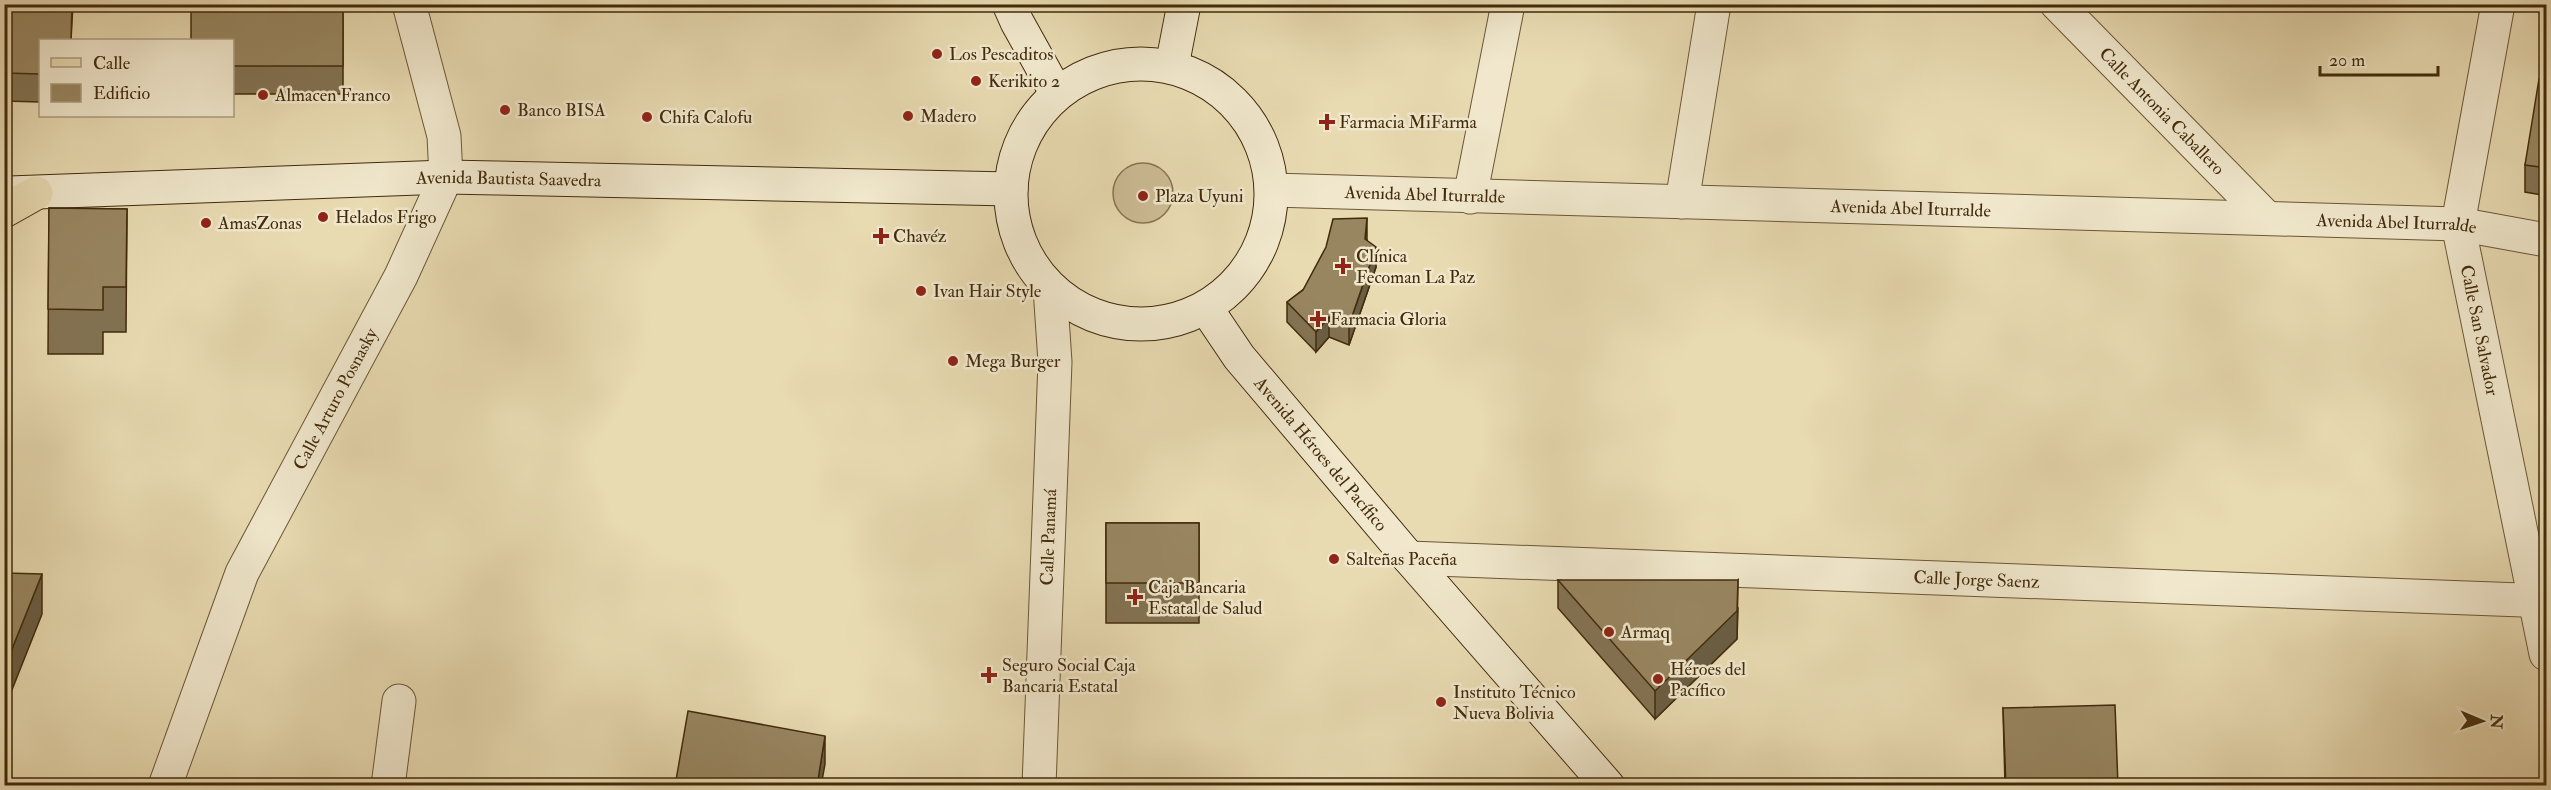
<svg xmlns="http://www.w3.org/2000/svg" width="2551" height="790" viewBox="0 0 2551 790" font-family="'IM FELL Double Pica',serif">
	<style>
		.green { fill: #ccbc95; stroke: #877450; stroke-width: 1.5 }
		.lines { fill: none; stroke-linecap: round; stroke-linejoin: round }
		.minor-casing { stroke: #6c5734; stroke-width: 35 }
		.tertiary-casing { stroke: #6c5734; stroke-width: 35 }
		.secondary-casing { stroke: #422b0b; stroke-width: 35 }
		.primary-casing { stroke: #422b0b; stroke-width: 35 }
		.minor { stroke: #f0e7cc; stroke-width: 33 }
		.tertiary { stroke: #f0e7cc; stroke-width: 33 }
		.secondary { stroke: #f0e7cc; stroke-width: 33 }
		.primary { stroke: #e8dab1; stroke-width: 33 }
		.wall { fill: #837353; stroke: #422b0b; stroke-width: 1.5 }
		.shaded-wall { fill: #6a5e44; stroke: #422b0b; stroke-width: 1.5 }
		.building { fill: #988661; stroke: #422b0b; stroke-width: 1.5 }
		.poi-dot { fill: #8f2418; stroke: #f0e7cc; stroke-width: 2 }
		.labels { text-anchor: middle; stroke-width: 5; stroke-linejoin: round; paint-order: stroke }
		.poi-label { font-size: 18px; fill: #422b0b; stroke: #f0e7cc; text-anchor: start }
		.street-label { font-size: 18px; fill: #422b0b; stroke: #f0e7cc }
	</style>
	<rect width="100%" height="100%" fill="#e8dab1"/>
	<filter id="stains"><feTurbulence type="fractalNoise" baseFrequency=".00333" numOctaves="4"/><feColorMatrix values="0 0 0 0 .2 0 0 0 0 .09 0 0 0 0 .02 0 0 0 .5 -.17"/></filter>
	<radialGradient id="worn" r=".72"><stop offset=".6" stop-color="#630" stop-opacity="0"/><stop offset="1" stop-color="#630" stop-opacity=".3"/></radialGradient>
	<circle class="green" cx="1143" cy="193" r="30"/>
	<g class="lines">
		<g class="minor-casing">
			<g id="minor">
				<path id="s1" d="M2057 4 2267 218"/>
				<path id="s2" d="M2498 4 2458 224 2546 654"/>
				<path id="s3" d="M1272 190 2458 224 2546 240"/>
				<polyline points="1470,197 1508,4"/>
				<polyline points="1682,202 1714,4"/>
				<path id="s4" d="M1409 558 2546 601"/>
				<polyline points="388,786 399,701"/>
			</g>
		</g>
		<g class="tertiary-casing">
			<g id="tertiary">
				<path id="s5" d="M165 786 242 573 401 276 446 177 444 136 409 4"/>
				<path id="s6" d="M1039 786 1055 362 1050 288"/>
			</g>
		</g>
		<g class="secondary-casing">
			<g id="secondary">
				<polyline points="1009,4 1017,22 1057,94"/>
				<circle cx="1141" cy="194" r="130"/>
				<polyline points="1172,66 1184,4"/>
				<path id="s7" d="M9 193 446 177 1011 189"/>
				<path id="s8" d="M1206 308 1239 357 1409 558 1608 786"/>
			</g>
		</g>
		<g class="primary-casing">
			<polyline id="primary" points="4,211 36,193"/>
		</g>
		<use href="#minor" class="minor"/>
		<use href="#tertiary" class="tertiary"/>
		<use href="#secondary" class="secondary"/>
		<use href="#primary" class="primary"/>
	</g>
	<g class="wall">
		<polygon points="4,4 40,40 40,102 4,101"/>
		<polygon points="343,4 343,94 232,94 232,40"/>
		<polygon points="2547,80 2547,196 2525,192 2525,165"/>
		<polygon points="49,208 127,209 126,332 103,332 103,354 48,354"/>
		<polygon points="1367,240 1376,267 1349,345 1329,337 1316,352 1287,322 1287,302"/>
		<rect x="1106" y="523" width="93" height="100"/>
		<polygon points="1558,580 1738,608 1737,639 1655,719 1558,608"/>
		<polygon points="2003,708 2118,786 2005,786"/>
	</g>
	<g class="shaded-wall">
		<polygon points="72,4 73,4 71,40"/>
		<polygon points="1367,218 1367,238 1365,259 1365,239"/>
		<polygon points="1376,247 1376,267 1349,345 1349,325"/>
		<polygon points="1329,317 1329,337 1316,352 1316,332"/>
		<polygon points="42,574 42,614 4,710 4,669"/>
		<polygon points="1738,580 1737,639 1655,719 1655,691"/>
		<polygon points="825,736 825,764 821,786 817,786"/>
	</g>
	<g class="building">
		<polygon points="4,4 72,4 71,40 40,40 40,74 4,73"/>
		<polygon points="191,4 343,4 343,66 232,66 232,40 191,40"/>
		<polygon points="2539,79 2547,80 2547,168 2525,165"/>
		<polygon points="49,208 127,209 126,287 103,287 103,310 48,309"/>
		<polygon points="1367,218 1365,239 1376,247 1349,325 1329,317 1316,332 1287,302 1303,290 1326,247 1333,219"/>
		<rect x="1106" y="523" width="93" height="60"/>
		<polygon points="4,573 42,574 4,669"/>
		<polygon points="1558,580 1738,580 1737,611 1655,691"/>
		<polygon points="2115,705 2118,786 2006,786 2003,708"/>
		<polygon points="688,711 825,736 817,786 675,786"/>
	</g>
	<g class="poi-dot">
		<circle cx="937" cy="54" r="6"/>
		<circle cx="976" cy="81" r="6"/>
		<circle cx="263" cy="95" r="6"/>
		<circle cx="505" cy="110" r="6"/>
		<circle cx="908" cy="116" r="6"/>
		<circle cx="647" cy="117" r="6"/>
		<path d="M1324 113h6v6h6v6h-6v6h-6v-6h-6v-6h6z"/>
		<circle cx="1143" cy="196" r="6"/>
		<circle cx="323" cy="217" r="6"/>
		<circle cx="206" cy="223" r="6"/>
		<path d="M878 227h6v6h6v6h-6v6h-6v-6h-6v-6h6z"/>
		<path d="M1340 257h6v6h6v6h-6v6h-6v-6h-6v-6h6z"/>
		<circle cx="921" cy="291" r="6"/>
		<path d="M1315 310h6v6h6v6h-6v6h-6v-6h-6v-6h6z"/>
		<circle cx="953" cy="361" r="6"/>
		<circle cx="1334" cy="559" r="6"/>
		<path d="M1132 588h6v6h6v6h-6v6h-6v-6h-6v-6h6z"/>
		<circle cx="1609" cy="632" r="6"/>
		<path d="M986 666h6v6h6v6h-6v6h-6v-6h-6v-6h6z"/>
		<circle cx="1658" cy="679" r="6"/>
		<circle cx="1441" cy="702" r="6"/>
	</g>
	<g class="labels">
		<g class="poi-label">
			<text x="949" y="60">Los Pescaditos</text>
			<text x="988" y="87">Kerikito 2</text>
			<text x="275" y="101">Almacen Franco</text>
			<text x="517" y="116">Banco BISA</text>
			<text x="920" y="122">Madero</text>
			<text x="659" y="123">Chifa Calofu</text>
			<text x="1339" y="128">Farmacia MiFarma</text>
			<text x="1155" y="202">Plaza Uyuni</text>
			<text x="335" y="223">Helados Frigo</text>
			<text x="218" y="229">AmasZonas</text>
			<text x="893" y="242">Chavéz</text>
			<text x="1356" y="262">Clínica<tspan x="1356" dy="21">Fecoman La Paz</tspan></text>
			<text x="933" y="297">Ivan Hair Style</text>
			<text x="1330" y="325">Farmacia Gloria</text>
			<text x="965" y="367">Mega Burger</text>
			<text x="1346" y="565">Salteñas Paceña</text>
			<text x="1148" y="593">Caja Bancaria<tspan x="1148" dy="21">Estatal de Salud</tspan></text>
			<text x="1621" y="638">Armaq</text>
			<text x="1002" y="671">Seguro Social Caja<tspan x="1002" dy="21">Bancaria Estatal</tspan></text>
			<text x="1670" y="675">Héroes del<tspan x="1670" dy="21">Pacífico</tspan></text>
			<text x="1453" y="698">Instituto Técnico<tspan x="1453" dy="21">Nueva Bolivia</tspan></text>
		</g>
		<g class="street-label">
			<text dy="6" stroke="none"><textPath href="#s1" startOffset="150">Calle Antonia Caballero</textPath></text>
			<text dy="6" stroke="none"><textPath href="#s7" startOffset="500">Avenida Bautista Saavedra</textPath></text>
			<text dy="6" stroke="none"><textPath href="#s3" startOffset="153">Avenida Abel Iturralde</textPath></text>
			<text dy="6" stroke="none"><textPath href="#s3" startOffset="639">Avenida Abel Iturralde</textPath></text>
			<text dy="6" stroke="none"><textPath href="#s3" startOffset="1125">Avenida Abel Iturralde</textPath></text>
			<text dy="6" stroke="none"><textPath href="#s2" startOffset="332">Calle San Salvador</textPath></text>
			<text dy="6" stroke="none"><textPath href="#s5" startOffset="424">Calle Arturo Posnasky</textPath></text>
			<text dy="6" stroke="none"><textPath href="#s8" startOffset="186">Avenida Héroes del Pacífico</textPath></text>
			<text dy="6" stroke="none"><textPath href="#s6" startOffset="249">Calle Panamá</textPath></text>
			<text dy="6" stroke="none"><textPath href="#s4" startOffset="568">Calle Jorge Saenz</textPath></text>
		</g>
	</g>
	<rect width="2551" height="790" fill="none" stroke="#e8dab1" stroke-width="24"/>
	<rect x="6" y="6" width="2539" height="778" fill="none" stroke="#422b0b" stroke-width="3"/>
	<rect x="12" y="12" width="2527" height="766" fill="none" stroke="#422b0b" stroke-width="1.5"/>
	<rect x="39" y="39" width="195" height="78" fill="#f0e7cc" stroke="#aa9c7f" stroke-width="1.5"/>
	<rect x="51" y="58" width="30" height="9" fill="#e8dab1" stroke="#aa9c7f" stroke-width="1.5"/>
	<text x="93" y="69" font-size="18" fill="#422b0b">Calle</text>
	<rect x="51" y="84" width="30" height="18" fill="#988661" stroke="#aa9c7f" stroke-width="1.5"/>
	<text x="93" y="99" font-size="18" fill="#422b0b">Edificio</text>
	<g transform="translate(2482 721) rotate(92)" stroke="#f0e7cc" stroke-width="4.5" paint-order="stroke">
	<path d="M0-4.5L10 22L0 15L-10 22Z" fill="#422b0b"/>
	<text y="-9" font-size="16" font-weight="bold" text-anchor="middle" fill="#422b0b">N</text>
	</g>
	<path d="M2320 66v9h118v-9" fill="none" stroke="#422b0b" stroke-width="3"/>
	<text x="2329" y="66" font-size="18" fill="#422b0b" stroke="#f0e7cc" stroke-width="4.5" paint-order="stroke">20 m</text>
	<rect width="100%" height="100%" filter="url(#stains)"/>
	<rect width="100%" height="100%" fill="url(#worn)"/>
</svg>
